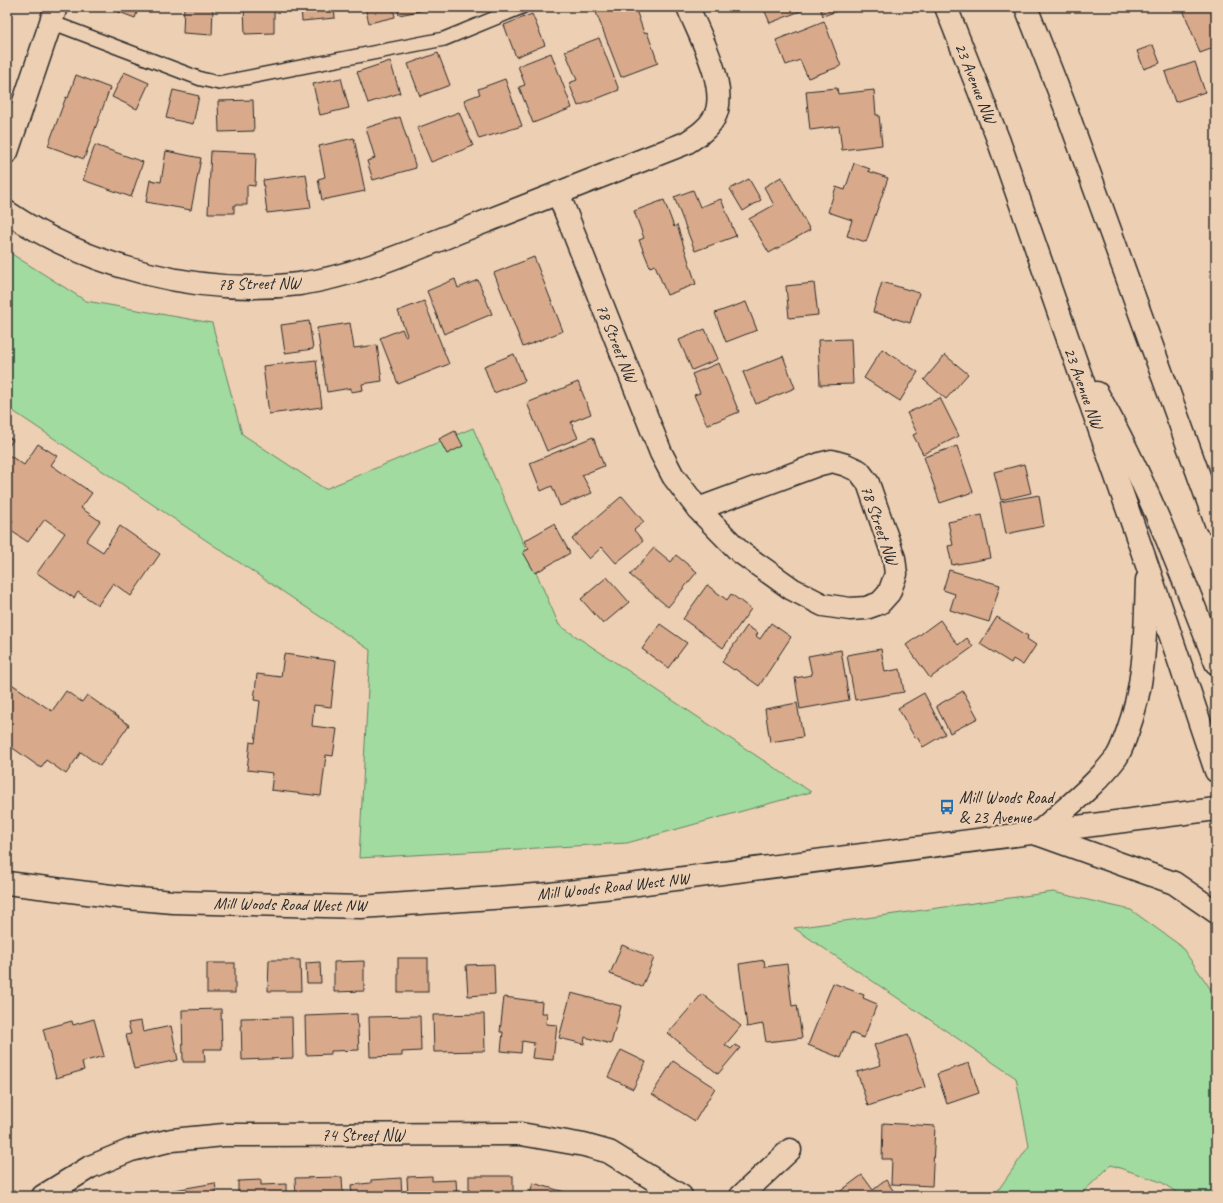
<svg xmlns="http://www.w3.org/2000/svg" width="1223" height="1203" viewBox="0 0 1223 1203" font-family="Caveat,sans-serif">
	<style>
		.green { fill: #a1dba0; stroke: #668366 }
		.building { fill: #d8aa8b; stroke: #2b2b2b }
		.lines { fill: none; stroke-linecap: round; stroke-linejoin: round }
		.lane-casing { stroke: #2b2b2b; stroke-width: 16 }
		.street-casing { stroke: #2b2b2b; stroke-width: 25 }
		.secondary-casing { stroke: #2b2b2b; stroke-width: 25 }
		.lane { stroke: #edcfb3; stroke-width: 13 }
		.street { stroke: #edcfb3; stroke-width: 22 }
		.secondary { stroke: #edcfb3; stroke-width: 22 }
		.labels { text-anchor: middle; stroke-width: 4; stroke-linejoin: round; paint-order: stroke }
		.street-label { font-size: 17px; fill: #2b2b2b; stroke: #edcfb3 }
		.poi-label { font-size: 17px; fill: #2b2b2b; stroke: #edcfb3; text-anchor: start }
	</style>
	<rect width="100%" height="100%" fill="#edcfb3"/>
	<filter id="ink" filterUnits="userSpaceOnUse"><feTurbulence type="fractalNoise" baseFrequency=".025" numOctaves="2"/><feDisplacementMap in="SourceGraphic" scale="8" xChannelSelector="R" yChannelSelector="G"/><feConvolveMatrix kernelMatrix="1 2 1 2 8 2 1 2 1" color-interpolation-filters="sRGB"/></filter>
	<g filter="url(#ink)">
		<g class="green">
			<polygon points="7,251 86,301 212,323 242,434 325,489 473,428 559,625 811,792 627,843 359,858 370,650 7,407"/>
			<polygon points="1053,892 1131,910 1181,946 1216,997 1216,1196 1182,1196 1161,1182 1111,1165 1079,1196 994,1196 1029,1146 1016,1078 794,928"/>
		</g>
		<g class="building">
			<polygon points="106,7 139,7 135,18"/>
			<polygon points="184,7 213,7 212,35 183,33"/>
			<polygon points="244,7 274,7 274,33 245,34"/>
			<polygon points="301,7 334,7 335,18 302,21"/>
			<polygon points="365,7 393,7 395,17 369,23"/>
			<polygon points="397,7 430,7 430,9 399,15"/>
			<polygon points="594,7 635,7 644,33 647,32 658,63 621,77"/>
			<polygon points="763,7 802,7 803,10 770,23"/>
			<polygon points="820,7 848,7 823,16"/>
			<polygon points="1182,7 1216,7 1216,47 1200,53"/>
			<polygon points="532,14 545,45 516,57 504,25"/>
			<polygon points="824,21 841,66 808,78 800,60 786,65 776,40"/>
			<polygon points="599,38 619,90 578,106 569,83 577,80 565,51"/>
			<polygon points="1153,45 1160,63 1144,69 1137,51"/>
			<polygon points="438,53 450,85 420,96 408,64"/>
			<polygon points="551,53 572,108 533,123 519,87 525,85 518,66"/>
			<polygon points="390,61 400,93 368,103 357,72"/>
			<polygon points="1195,62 1205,92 1175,102 1165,72"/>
			<polygon points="124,72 149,83 137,109 112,97"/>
			<polygon points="76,75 110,88 84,159 48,146 66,97 68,98"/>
			<polygon points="341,78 349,108 320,115 313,84"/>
			<polygon points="505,79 522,126 479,139 464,100 480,94 478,89"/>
			<polygon points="837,88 838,94 874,90 876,115 879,115 882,145 842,150 839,126 810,130 806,91"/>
			<polygon points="173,90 199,96 193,124 166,118"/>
			<polygon points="253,100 254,131 219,132 218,101"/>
			<polygon points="459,112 473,146 431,162 417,128"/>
			<polygon points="400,117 416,168 373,180 367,161 375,158 366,128"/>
			<polygon points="354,138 365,191 322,200 318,179 325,177 319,146"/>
			<polygon points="95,145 143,162 131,197 83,180"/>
			<polygon points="166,151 201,158 191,210 146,202 150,180 161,182"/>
			<polygon points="211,151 256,153 255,186 247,185 247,205 234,205 234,213 208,213"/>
			<polygon points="854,163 870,169 868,171 888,178 866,242 847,236 852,220 828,212 836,187 845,190"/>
			<polygon points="306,174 311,208 267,213 263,180"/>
			<polygon points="781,177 810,230 769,253 749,219 774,205 764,187"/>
			<polygon points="749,179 761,200 743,211 730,189"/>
			<polygon points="693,190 700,207 721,199 736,236 695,251 674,197"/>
			<polygon points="664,200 674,227 677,225 696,284 667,295 655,265 650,267 639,240 644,238 634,211"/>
			<polygon points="534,257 563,331 523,347 494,273"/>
			<polygon points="455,279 458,288 478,280 492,314 444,334 427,291"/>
			<polygon points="882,282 919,293 910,323 873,312"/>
			<polygon points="814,283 818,315 789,318 786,286"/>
			<polygon points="424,301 449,364 398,384 380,338 402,329 405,336 407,335 398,311"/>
			<polygon points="746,302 757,330 726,342 715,313"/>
			<polygon points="309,321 313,349 285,353 281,325"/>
			<polygon points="350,323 354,348 377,345 382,381 362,384 363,390 351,392 351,388 327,392 317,328"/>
			<polygon points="705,329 718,359 692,370 679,340"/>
			<polygon points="851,339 853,384 820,385 818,340"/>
			<polygon points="882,349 918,372 900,401 864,378"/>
			<polygon points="514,354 525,381 494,393 484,366"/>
			<polygon points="945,355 968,374 946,399 924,380"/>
			<polygon points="783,356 795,388 756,404 743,372"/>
			<polygon points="316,360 322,407 269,414 263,366"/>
			<polygon points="719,363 739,412 707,425 694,395 700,393 692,374"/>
			<polygon points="578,382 591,414 571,422 578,438 547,451 527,403"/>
			<polygon points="940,398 959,436 923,454 913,435 917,433 907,413"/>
			<polygon points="455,431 463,446 447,454 439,439"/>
			<polygon points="7,436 13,440 7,449"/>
			<polygon points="593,437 604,466 582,475 592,493 560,506 552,486 541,491 530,463"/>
			<polygon points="38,444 57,456 51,465 92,493 81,508 100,521 86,541 103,552 120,526 160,554 131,596 113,583 98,605 78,592 74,598 37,573 65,533 45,519 28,542 8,529 13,521 7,517 7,454 24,465"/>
			<polygon points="957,446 973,492 940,503 924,457"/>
			<polygon points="1024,464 1031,493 1001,500 994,472"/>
			<polygon points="1039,495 1044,526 1006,534 1000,502"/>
			<polygon points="622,496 644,522 634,530 643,541 616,563 602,547 589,559 572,539"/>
			<polygon points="982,515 991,558 952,565 948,546 953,545 948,522"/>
			<polygon points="554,524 570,553 535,573 523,552 529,549 524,541"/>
			<polygon points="654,548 671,562 676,555 697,572 668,607 630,575"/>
			<polygon points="949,570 1000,585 989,622 950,610 955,594 943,590"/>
			<polygon points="607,577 629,602 603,624 581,599"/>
			<polygon points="707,585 727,600 731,594 751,609 723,648 683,619"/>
			<polygon points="997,617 1028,636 1027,639 1036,645 1023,665 1013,659 1011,663 980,644"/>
			<polygon points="940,620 958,645 967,638 973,647 930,678 906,645"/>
			<polygon points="771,623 791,637 759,686 735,669 734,670 722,662 747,626 758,633 756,636 760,639"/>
			<polygon points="660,624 687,643 668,668 642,649"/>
			<polygon points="881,649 885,672 900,669 904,692 855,700 847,655"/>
			<polygon points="841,650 849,700 800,709 795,678 812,675 808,656"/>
			<polygon points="284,654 336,661 331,707 314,705 312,726 337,729 333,756 326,755 321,796 271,790 273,773 247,770 250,742 255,743 260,701 254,700 257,674 281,677"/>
			<polygon points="7,681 52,711 66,691 82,702 87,695 129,725 100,766 81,752 66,774 46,760 41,768 7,744"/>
			<polygon points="963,691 978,718 950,733 936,706"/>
			<polygon points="924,693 945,734 923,747 917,737 915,738 898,708"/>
			<polygon points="797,703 803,737 770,742 765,709"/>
			<polygon points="622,945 654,958 642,987 610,974"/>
			<rect x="398" y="958" width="30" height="34"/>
			<polygon points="269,960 300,960 301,991 268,991"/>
			<polygon points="764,960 765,967 787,964 792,1006 797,1005 802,1038 766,1042 763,1024 747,1027 739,964"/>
			<polygon points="364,961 364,991 334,992 334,962"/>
			<polygon points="320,962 321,983 307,983 306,963"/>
			<rect x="207" y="963" width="28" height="30"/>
			<polygon points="494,964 495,994 468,996 466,965"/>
			<polygon points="833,983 864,995 863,998 877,1004 864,1038 851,1033 841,1058 808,1045"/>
			<polygon points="571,993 621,1006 611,1044 585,1037 584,1044 559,1038"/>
			<polygon points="702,994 741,1026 725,1045 731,1049 735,1045 740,1048 718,1074 668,1033"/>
			<polygon points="504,997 542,1002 541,1013 547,1013 546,1024 557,1025 553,1060 532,1058 534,1043 522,1041 521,1053 501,1051 503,1032 500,1032"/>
			<polygon points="221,1009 222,1049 204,1049 205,1062 183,1062 182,1010"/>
			<polygon points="357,1014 359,1050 331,1051 331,1054 306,1055 305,1016"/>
			<polygon points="484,1014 485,1051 434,1052 433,1015"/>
			<polygon points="420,1016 421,1051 402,1052 402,1056 370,1057 369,1017"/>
			<polygon points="292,1017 293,1058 242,1060 241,1018"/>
			<polygon points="94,1019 104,1056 82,1062 84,1070 56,1078 43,1029 72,1021 73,1025"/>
			<polygon points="141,1021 143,1032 171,1026 178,1060 134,1069 126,1035 131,1034 128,1023"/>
			<polygon points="908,1034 925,1087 868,1106 857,1072 881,1065 874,1045"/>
			<polygon points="621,1050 646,1062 633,1089 608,1077"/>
			<polygon points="673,1061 715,1088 695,1121 652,1094"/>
			<polygon points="969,1063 979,1093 947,1104 937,1074"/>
			<polygon points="883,1123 935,1126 932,1186 891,1184 892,1159 882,1159"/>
			<polygon points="862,1175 873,1190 886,1180 897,1196 834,1196"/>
			<polygon points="432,1176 432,1181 456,1180 457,1196 408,1196 407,1177"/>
			<rect x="469" y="1176" width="44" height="20"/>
			<polygon points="342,1177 343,1196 296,1196 295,1178"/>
			<polygon points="401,1178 402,1196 352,1196 351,1185 371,1183 371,1180"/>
			<polygon points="261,1180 261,1185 286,1184 286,1196 238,1196 238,1181"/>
			<polygon points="215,1183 217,1196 164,1196 163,1192"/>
			<polygon points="533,1183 579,1196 529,1196"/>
		</g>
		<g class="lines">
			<g class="lane-casing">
				<polyline id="lane" points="51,22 201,79 219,83 444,39 522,7"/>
			</g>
			<g class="street-casing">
				<g id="street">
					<polyline points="7,152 56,7"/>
					<polyline points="558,193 661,453 673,476 698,509 740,552 792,589 823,605 850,609 866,608 880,603 889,593 896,574 894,558 868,483 859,471 846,465 832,461 820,464 698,509"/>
					<path d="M7 212C88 267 201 297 299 284 356 276 411 251 464 230 538 201 612 172 686 143 697 136 708 129 714 118 730 89 699 35 688 7"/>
					<polyline points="43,1196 90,1167 131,1150 172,1140 224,1135 521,1134 584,1145 609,1152 681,1196"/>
					<polyline points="741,1196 790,1150"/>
				</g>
			</g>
			<g class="secondary-casing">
				<g id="secondary">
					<polyline points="946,7 998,139 1147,565 1216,771"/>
					<polyline points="1026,7 1066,109 1216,523"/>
					<path d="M1097 393C1145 478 1181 572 1216 663"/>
					<path d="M1037 834C1063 810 1094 787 1116 758 1121 751 1124 741 1127 733 1146 682 1145 633 1147 580"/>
					<polyline points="1040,835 1174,883 1216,912"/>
					<polyline points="7,883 127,898 173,902 361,907 550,894 630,885 1216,809"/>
				</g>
			</g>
			<use href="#lane" class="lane"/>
			<use href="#street" class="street"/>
			<use href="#secondary" class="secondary"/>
		</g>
	</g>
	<defs>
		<g id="bus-bare" transform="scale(1.2)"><path d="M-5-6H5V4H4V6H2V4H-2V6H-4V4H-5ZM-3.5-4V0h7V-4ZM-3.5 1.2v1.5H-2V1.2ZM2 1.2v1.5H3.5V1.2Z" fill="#1f6fb2" stroke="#edcfb3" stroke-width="2.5" paint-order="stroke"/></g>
	</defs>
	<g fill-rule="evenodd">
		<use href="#bus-bare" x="947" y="807"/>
	</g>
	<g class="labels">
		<g class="street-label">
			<text transform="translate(976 83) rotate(68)" y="6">23 Avenue NW</text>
			<text transform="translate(259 283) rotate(-1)" y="6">78 Street NW</text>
			<text transform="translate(617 343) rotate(68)" y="6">78 Street NW</text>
			<text transform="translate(1084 388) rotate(70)" y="6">23 Avenue NW</text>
			<text transform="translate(880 525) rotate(71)" y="6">78 Street NW</text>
			<text transform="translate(613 886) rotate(-6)" y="6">Mill Woods Road West NW</text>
			<text transform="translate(290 904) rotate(1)" y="6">Mill Woods Road West NW</text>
			<text x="363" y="1141">74 Street NW</text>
		</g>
		<g class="poi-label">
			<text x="959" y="803">Mill Woods Road<tspan x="959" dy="20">&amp; 23 Avenue</tspan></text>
		</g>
	</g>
	<rect width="1223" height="1203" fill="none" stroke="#edcfb3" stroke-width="24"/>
	<rect x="12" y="12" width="1199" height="1179" fill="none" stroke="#2b2b2b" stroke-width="1.5" filter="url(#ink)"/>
</svg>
